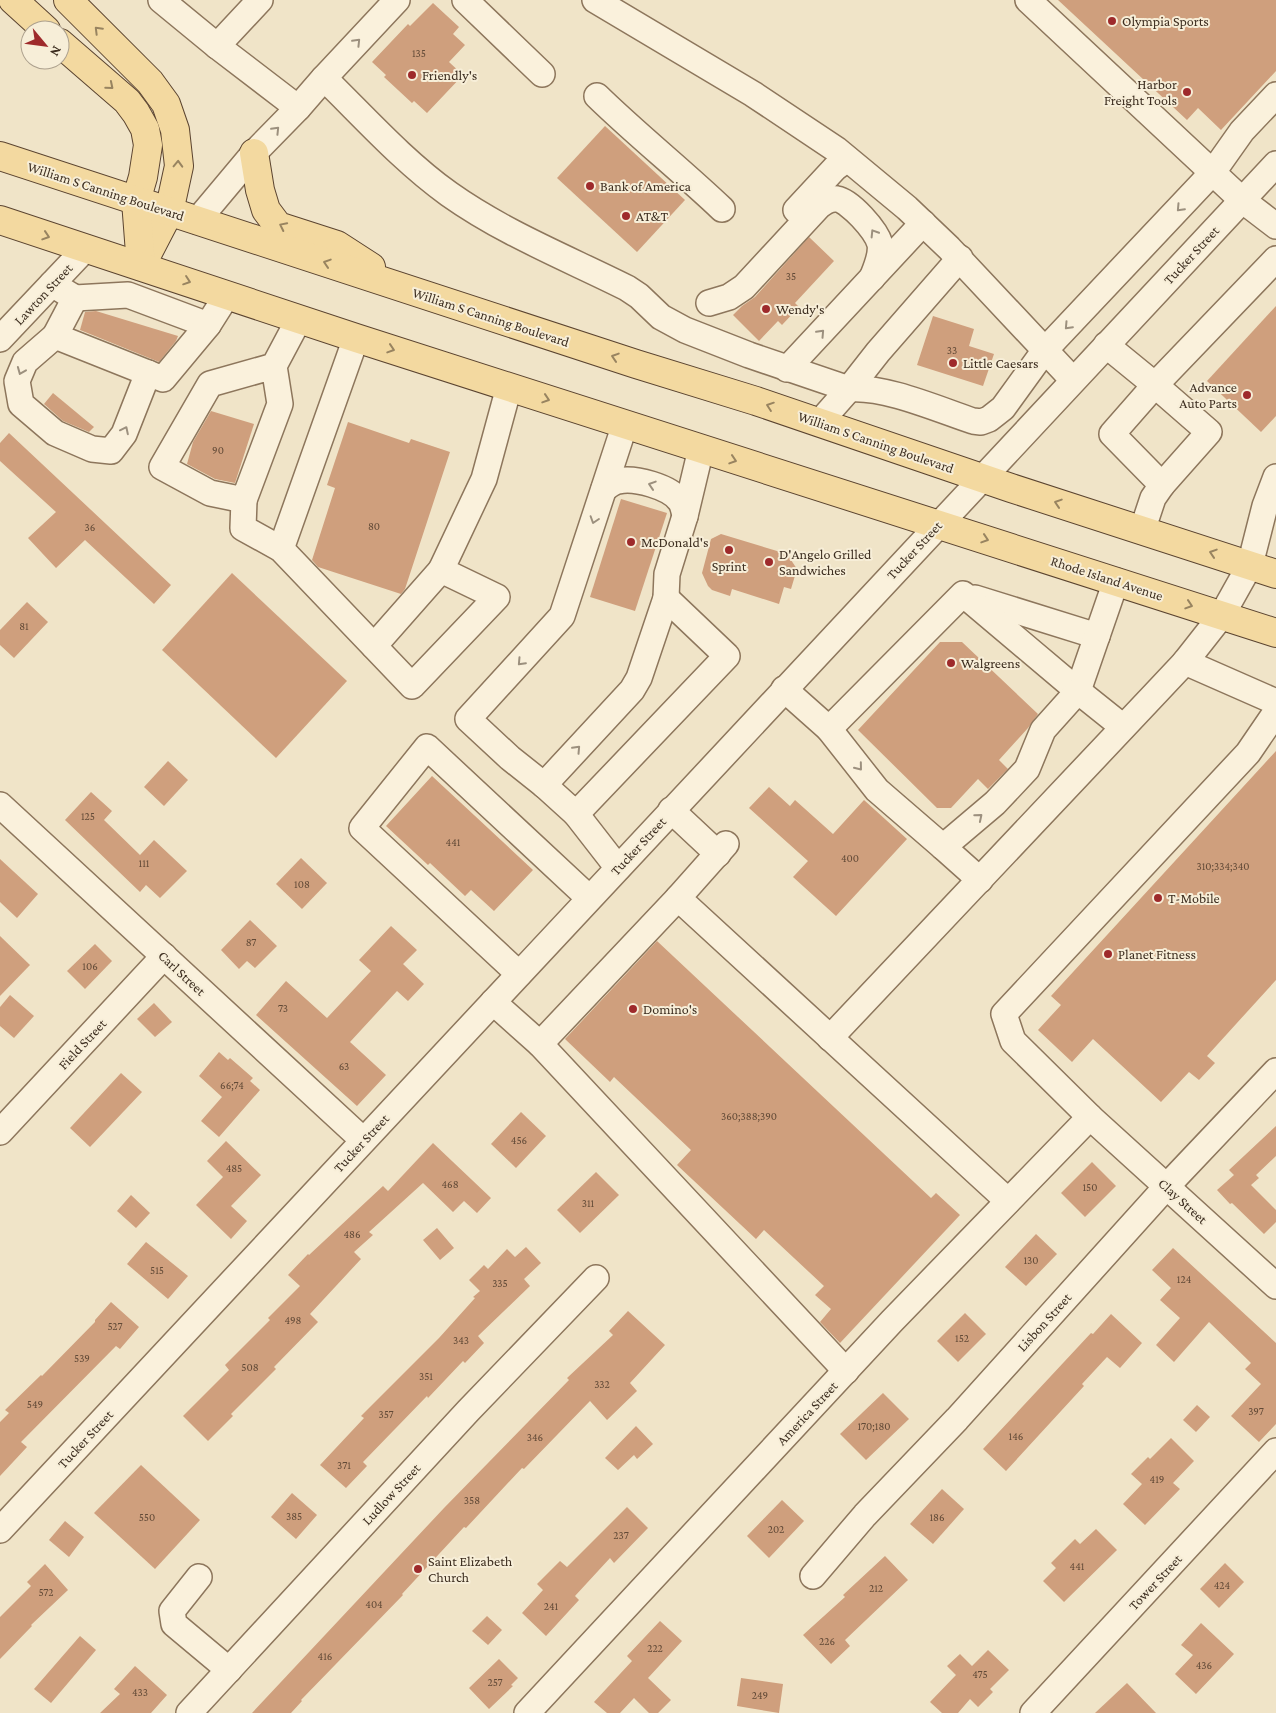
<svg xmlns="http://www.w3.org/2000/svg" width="1276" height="1713" viewBox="0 0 1276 1713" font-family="'Crimson Pro',serif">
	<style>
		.building { fill: #cf9f7d }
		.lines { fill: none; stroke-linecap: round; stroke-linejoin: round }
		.minor-casing { stroke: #8d765c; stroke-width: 28 }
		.major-casing { stroke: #5b4430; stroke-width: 30 }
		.minor { stroke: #faf1dc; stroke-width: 25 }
		.major { stroke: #f3d9a0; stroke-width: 28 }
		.oneway { stroke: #988460 }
		.oneway2 { stroke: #9c907e }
		.poi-dot { fill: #9e2a2b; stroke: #f7eed8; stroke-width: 2 }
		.labels { text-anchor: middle; stroke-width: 4; stroke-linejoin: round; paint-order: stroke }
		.number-label { font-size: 11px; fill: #624a37 }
		.poi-label { font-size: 14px; fill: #3d2e20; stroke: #f7eed8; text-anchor: start }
		.street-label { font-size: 14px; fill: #3d2e20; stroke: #f7eed8 }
	</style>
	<rect width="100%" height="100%" fill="#f0e4c8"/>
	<g class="building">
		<polygon points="1058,0 1276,0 1276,71 1221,130 1198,108 1187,120"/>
		<polygon points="433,3 459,27 453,34 465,45 449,62 463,75 427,113 414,101 412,103 384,77 386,75 372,62 408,24 410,26"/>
		<polygon points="605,126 685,200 637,252 557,178"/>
		<polygon points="809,237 834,261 795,303 799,307 782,325 778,321 759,341 733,315 742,306 755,297"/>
		<polygon points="1276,306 1276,416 1261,432 1207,381"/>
		<polygon points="96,311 178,336 176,341 159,362 80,330 85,312"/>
		<polygon points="933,316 974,329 969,346 994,354 983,386 917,365"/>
		<polygon points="53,393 94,427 89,432 63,421 44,404"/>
		<polygon points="211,411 254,424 235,483 215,479 187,464 193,442"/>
		<polygon points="348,422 409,443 411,439 450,452 405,589 401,594 318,567 312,560 335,488 327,485"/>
		<polygon points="9,433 171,585 154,604 85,540 56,568 28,538 56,512 0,461 0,443"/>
		<polygon points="621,499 667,513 635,611 590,597"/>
		<polygon points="721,534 787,554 797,569 791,589 784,587 779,604 732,589 730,596 712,590 708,586 702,573 711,539"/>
		<polygon points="232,573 347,681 276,758 162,650"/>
		<polygon points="27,602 48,622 14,658 0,645 0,630"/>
		<polygon points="940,642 962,642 1038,714 1028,728 999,760 1008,769 988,789 978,779 951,808 937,808 858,730"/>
		<polygon points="1276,751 1276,980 1207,1056 1215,1063 1199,1080 1189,1072 1161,1102 1093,1039 1072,1062 1038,1030 1061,1005 1051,996"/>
		<polygon points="168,761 188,780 164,806 144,787"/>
		<polygon points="432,776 533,870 494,911 471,890 465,896 430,863 428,865 386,826"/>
		<polygon points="769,787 790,806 795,800 833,834 864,800 907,839 836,916 793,877 808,861 749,808"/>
		<polygon points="91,792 112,811 104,820 140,855 154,840 187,871 160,898 146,885 140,892 65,820"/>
		<polygon points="301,858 327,883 302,909 276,884"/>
		<polygon points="0,859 38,894 17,918 0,902"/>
		<polygon points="250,920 277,946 255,968 247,961 239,969 221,950"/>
		<polygon points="391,926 417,950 403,964 424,984 408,1001 397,991 350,1042 386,1075 357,1106 256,1015 286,981 327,1018 371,971 359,960"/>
		<polygon points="0,936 30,965 0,996"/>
		<polygon points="657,941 931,1198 936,1193 960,1215 840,1343 820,1322 831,1309 815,1295 824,1286 764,1230 756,1239 677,1165 691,1150 614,1077 610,1082 565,1039"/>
		<polygon points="95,944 112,961 85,989 67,971"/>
		<polygon points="10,995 34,1016 14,1038 0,1026 0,1007"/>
		<polygon points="154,1003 172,1022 155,1037 137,1019"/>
		<polygon points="219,1052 228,1060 230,1058 253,1078 250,1081 260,1090 219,1137 201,1121 222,1097 199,1076"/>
		<polygon points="121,1073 142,1092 90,1147 70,1128"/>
		<polygon points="521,1112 546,1136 516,1168 491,1144"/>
		<polygon points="1276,1126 1276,1156 1256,1175 1259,1178 1251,1185 1276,1210 1276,1222 1264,1234 1232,1203 1230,1204 1217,1190 1234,1175 1229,1170"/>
		<polygon points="226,1141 261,1175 231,1206 247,1221 231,1239 196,1205 223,1177 207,1161"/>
		<polygon points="433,1143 491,1198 477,1213 464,1201 453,1212 423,1183 369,1232 373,1235 354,1252 361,1259 310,1314 318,1322 274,1367 276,1369 231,1414 233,1416 208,1441 183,1416 229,1370 225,1365 270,1320 268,1318 300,1286 288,1275 308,1254 309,1255 383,1186 388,1191"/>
		<polygon points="1092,1162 1116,1186 1085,1217 1061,1193"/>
		<polygon points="596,1172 619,1195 580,1233 557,1210"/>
		<polygon points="131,1195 150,1213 136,1228 117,1211"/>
		<polygon points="437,1228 454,1248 440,1260 423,1240"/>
		<polygon points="1036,1234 1057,1254 1026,1286 1005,1267"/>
		<polygon points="146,1242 188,1276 168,1299 127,1264"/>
		<polygon points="526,1247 541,1263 524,1279 530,1286 478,1336 484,1343 465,1363 463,1361 428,1398 427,1396 363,1462 367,1466 346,1488 320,1465 364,1418 361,1416 439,1338 475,1298 473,1297 480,1291 469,1280 484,1265 488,1269 507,1249 515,1257"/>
		<polygon points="1173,1248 1276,1343 1276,1424 1259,1442 1231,1416 1261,1384 1245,1369 1251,1363 1209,1322 1174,1362 1156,1345 1180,1318 1160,1300 1171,1288 1152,1270"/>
		<polygon points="111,1302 139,1327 120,1349 116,1346 21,1442 27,1447 0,1476 0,1422 9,1413 5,1410 41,1375 42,1376 95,1322 95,1320"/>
		<polygon points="628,1311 665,1345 630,1383 637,1391 607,1420 590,1401 524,1469 522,1468 466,1528 464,1527 402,1594 403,1595 301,1700 302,1701 291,1713 252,1713 444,1508 569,1380 567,1378 613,1335 609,1331"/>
		<polygon points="965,1313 986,1334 958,1362 937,1341"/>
		<polygon points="1111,1314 1142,1343 1120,1368 1107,1357 1082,1384 1084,1386 1006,1471 983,1449 1091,1333 1093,1334"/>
		<polygon points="883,1393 909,1419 866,1460 840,1434"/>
		<polygon points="1197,1405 1210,1417 1196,1432 1183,1420"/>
		<polygon points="636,1426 653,1444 637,1459 634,1455 618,1470 605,1458"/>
		<polygon points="1171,1438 1194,1461 1173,1483 1180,1489 1145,1525 1123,1504 1142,1484 1131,1474 1148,1457 1150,1459"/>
		<polygon points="141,1465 200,1520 155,1569 94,1513"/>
		<polygon points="942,1489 964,1509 933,1544 910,1524"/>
		<polygon points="292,1493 317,1515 296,1539 271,1517"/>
		<polygon points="782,1500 804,1521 769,1558 747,1536"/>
		<polygon points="627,1507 648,1528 614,1563 610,1558 575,1596 579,1600 546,1636 522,1613 543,1590 537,1584 560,1561 567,1567"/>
		<polygon points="65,1521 84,1537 69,1557 49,1540"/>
		<polygon points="1096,1529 1117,1550 1064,1602 1043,1581 1056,1568 1051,1563 1075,1539 1080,1544"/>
		<polygon points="885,1556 908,1580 845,1640 850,1646 831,1664 803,1635 845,1597 843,1595"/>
		<polygon points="1225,1563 1244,1582 1219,1608 1200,1589"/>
		<polygon points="45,1564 68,1590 31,1625 32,1626 0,1659 0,1617 31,1586 27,1582"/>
		<polygon points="487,1616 502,1630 488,1645 472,1631"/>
		<polygon points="660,1621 682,1641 648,1678 671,1700 658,1713 649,1713 634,1698 620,1713 607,1713 594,1702 632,1661 627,1656"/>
		<polygon points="1201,1623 1234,1654 1196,1694 1175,1674 1193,1655 1181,1645"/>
		<polygon points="80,1636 96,1650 51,1703 34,1689"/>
		<polygon points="988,1650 1009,1670 990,1689 993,1692 978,1707 970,1699 958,1713 942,1713 930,1702 956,1675 947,1666 960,1654 972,1666"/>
		<polygon points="499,1659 518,1678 511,1685 513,1686 489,1709 469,1688"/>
		<polygon points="135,1666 167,1695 151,1713 100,1713 120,1694 114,1689"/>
		<polygon points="741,1678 783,1684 779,1713 737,1706"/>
		<polygon points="1127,1683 1156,1713 1095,1713"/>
	</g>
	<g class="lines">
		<g class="minor-casing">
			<g id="minor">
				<polyline points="161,0 217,46 298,108"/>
				<polyline points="465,0 542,74"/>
				<polyline points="595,0 753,94 837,150 907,208 949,248 1073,380"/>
				<polyline points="1028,0 1242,200 1276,226"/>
				<polyline points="217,46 260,0"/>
				<path d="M324 78C364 117 403 161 449 194 504 233 567 258 627 288L639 296 661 317 685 330 749 355 849 389 819 423"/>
				<path d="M597 96C637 135 681 170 722 209"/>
				<polyline points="796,210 835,168 847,159"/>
				<polyline points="197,221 254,153 298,108 324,78 397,0"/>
				<polyline points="52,284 75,298 128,295 208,325 227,295"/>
				<polyline points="75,298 55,336 163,379 208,325"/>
				<path d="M709 303 729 297 744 287 819 206C824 202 829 198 837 199 850 201 876 230 880 244 882 255 876 268 872 278"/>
				<polyline points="55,336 25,362 17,381 21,404 55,433 92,449 111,451 124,434 148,373"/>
				<polyline points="0,339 86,248"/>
				<polyline points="1106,345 1155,385 1112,434 1162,485 1153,498 1142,531"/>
				<polyline points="274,366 210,384 162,467 210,493 244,500 280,404 274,366 299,319"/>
				<polyline points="787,369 923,223"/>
				<path d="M849 389C885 386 937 409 973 421L981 422 989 419 1003 408 1045 350 1213 172 1242 131 1276 95"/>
				<polyline points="849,389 878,352 960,258"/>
				<polyline points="625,424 562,616 468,719 510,758 544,785 576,814 727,656 666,598"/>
				<polyline points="1162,485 1209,432 1155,385 1276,259"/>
				<path d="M604 489C608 486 613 482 618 481 635 477 670 487 680 501 683 505 684 511 685 516"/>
				<polyline points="244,500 243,528 281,549 412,686 497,597 441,570 484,479 509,387"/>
				<polyline points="281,549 356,338"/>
				<polyline points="975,598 1097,636"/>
				<polyline points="374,646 441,570"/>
				<polyline points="1185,662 1276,702"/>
				<polyline points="784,689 829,729 963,594 1078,691 1116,581"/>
				<polyline points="1276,712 1248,753 1004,1014 1013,1041 1090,1117 1276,1286"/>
				<polyline points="829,729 877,790 943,847 995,803 1027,769 1043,730 1078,691 1123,727"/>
				<polyline points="544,785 632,690 639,678 666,598 667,574 685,516 701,449"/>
				<polyline points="0,805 363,1140"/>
				<polyline points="671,810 718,854"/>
				<polyline points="576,814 618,868"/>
				<polyline points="726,844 678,898 1008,1201"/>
				<polyline points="943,847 980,880"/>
				<polyline points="519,974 362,828 427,747 589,898"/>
				<polyline points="493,1002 540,1044 678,898"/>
				<polyline points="830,1038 1153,696 1185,662 1222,615 1250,565 1265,506 1276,477"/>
				<polyline points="540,1044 846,1371"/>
				<polyline points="0,1132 164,956"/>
				<polyline points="0,1530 1276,164"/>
				<polyline points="813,1576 865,1515 957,1419 1167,1186 1276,1071"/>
				<polyline points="199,1577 172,1611 174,1624 229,1670"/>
				<polyline points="189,1713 468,1411 596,1278"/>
				<polyline points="527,1713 892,1321 1090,1117"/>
				<polyline points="1033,1713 1276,1451"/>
			</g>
		</g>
		<g class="major-casing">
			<g id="major">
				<polyline points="13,0 46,30"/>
				<polyline points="68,0 150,82 166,104 175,130 179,166 169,212 141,266"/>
				<polyline points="60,43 127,101 136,113 145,129 148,145 143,177 136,201 141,266"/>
				<polyline points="254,153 260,190 266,210 278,226 337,245 371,267"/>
				<polyline points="0,156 636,364 756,401 1011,488 1276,574"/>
				<polyline points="0,220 356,338 1276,633"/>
			</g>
		</g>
		<use href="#minor" class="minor"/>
		<use href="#major" class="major"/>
	</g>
	<defs><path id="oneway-chevron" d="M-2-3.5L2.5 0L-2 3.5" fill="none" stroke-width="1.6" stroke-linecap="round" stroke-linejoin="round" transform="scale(1.25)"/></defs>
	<g class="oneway">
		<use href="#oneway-chevron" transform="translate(98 30) rotate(-135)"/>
		<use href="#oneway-chevron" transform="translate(110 86) rotate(40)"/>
		<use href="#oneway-chevron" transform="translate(178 164) rotate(-88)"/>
		<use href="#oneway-chevron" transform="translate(283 226) rotate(-154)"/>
		<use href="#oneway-chevron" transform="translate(46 236) rotate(18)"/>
		<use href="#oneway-chevron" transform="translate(327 263) rotate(-162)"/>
		<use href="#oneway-chevron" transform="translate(187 281) rotate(19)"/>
		<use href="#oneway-chevron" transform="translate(391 349) rotate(18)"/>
		<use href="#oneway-chevron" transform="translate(615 357) rotate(-162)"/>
		<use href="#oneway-chevron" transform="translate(546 399) rotate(18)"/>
		<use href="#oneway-chevron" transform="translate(770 406) rotate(-161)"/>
		<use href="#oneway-chevron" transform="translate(733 460) rotate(18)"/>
		<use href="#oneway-chevron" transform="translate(1058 503) rotate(-162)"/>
		<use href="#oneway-chevron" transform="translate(985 539) rotate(18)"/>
		<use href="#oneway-chevron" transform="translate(1213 553) rotate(-162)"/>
		<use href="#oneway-chevron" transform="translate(1189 605) rotate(18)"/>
	</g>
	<g class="oneway2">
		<use href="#oneway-chevron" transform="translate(357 42) rotate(-46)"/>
		<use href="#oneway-chevron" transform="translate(276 130) rotate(-46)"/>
		<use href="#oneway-chevron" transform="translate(1180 208) rotate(133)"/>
		<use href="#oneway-chevron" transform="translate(874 233) rotate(-122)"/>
		<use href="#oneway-chevron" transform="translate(1068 326) rotate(133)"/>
		<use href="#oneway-chevron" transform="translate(821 333) rotate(-47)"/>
		<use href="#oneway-chevron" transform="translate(21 371) rotate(112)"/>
		<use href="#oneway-chevron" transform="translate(125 430) rotate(-64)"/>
		<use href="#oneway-chevron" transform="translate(652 485) rotate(-162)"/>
		<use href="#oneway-chevron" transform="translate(594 520) rotate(108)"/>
		<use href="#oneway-chevron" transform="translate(521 662) rotate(133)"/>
		<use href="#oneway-chevron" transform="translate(577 749) rotate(-47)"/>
		<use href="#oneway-chevron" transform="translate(859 767) rotate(51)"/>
		<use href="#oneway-chevron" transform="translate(979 817) rotate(-40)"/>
	</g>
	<g class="poi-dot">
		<circle cx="1112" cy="21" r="5"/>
		<circle cx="412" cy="75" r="5"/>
		<circle cx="1187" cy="92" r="5"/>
		<circle cx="590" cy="186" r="5"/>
		<circle cx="626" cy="216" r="5"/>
		<circle cx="766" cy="309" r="5"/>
		<circle cx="953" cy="363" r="5"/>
		<circle cx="1247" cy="395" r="5"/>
		<circle cx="631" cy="542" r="5"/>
		<circle cx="729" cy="550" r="5"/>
		<circle cx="769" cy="562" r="5"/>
		<circle cx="951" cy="663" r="5"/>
		<circle cx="1158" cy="898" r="5"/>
		<circle cx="1108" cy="954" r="5"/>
		<circle cx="633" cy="1009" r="5"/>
		<circle cx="418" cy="1569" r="5"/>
	</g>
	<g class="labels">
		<g class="number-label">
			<text x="419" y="57">135</text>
			<text x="791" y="280">35</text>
			<text x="952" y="354">33</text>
			<text x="218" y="454">90</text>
			<text x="374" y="530">80</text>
			<text x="90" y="531">36</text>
			<text x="24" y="630">81</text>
			<text x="88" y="820">125</text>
			<text x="453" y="846">441</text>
			<text x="850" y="862">400</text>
			<text x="144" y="867">111</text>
			<text x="1223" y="870">310;334;340</text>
			<text x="302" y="888">108</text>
			<text x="251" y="946">87</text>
			<text x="90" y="970">106</text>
			<text x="283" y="1012">73</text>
			<text x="344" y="1070">63</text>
			<text x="232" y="1089">66;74</text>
			<text x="749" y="1120">360;388;390</text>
			<text x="519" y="1144">456</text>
			<text x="234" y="1172">485</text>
			<text x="450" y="1188">468</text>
			<text x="1090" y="1191">150</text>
			<text x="588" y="1207">311</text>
			<text x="352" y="1238">486</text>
			<text x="1031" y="1264">130</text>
			<text x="157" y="1274">515</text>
			<text x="1184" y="1283">124</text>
			<text x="500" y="1287">335</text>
			<text x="293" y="1324">498</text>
			<text x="115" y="1330">527</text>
			<text x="962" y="1342">152</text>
			<text x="461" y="1344">343</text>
			<text x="82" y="1362">539</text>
			<text x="250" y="1371">508</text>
			<text x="426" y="1380">351</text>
			<text x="602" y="1388">332</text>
			<text x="35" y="1408">549</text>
			<text x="1256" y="1415">397</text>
			<text x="386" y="1418">357</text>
			<text x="874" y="1430">170;180</text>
			<text x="1016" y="1440">146</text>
			<text x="535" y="1441">346</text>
			<text x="344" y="1469">371</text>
			<text x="1157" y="1483">419</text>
			<text x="472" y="1504">358</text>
			<text x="294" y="1520">385</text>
			<text x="147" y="1521">550</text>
			<text x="937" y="1521">186</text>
			<text x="776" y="1533">202</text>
			<text x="621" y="1539">237</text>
			<text x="1077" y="1570">441</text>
			<text x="1222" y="1589">424</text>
			<text x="876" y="1592">212</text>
			<text x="46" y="1596">572</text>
			<text x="374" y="1608">404</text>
			<text x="551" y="1610">241</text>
			<text x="827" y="1645">226</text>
			<text x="655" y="1652">222</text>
			<text x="325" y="1660">416</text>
			<text x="1204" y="1669">436</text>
			<text x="980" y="1678">475</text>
			<text x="495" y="1686">257</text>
			<text x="140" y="1696">433</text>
			<text x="760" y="1699">249</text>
		</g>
		<g class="poi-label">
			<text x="1122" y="26">Olympia Sports</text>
			<text x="422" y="80">Friendly's</text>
			<text x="1177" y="89" text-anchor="end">Harbor<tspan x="1177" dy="16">Freight Tools</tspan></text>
			<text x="600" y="191">Bank of America</text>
			<text x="636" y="221">AT&amp;T</text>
			<text x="776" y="314">Wendy's</text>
			<text x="963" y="368">Little Caesars</text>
			<text x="1237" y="392" text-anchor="end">Advance<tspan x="1237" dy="16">Auto Parts</tspan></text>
			<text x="641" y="547">McDonald's</text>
			<text x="779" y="559">D'Angelo Grilled<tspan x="779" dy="16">Sandwiches</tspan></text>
			<text x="729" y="571" text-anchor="middle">Sprint</text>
			<text x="961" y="668">Walgreens</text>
			<text x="1168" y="903">T-Mobile</text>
			<text x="1118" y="959">Planet Fitness</text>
			<text x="643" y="1014">Domino's</text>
			<text x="428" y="1566">Saint Elizabeth<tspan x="428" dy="16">Church</tspan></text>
		</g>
		<g class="street-label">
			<text transform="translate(106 191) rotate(18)" y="5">William S Canning Boulevard</text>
			<text transform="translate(1191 255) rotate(-47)" y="5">Tucker Street</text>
			<text transform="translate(43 294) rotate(-47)" y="5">Lawton Street</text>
			<text transform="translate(491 317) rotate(18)" y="5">William S Canning Boulevard</text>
			<text transform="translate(876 442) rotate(19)" y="5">William S Canning Boulevard</text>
			<text transform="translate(914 550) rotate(-47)" y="5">Tucker Street</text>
			<text transform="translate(1107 578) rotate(18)" y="5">Rhode Island Avenue</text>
			<text transform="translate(638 846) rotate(-47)" y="5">Tucker Street</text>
			<text transform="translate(182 973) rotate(43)" y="5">Carl Street</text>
			<text transform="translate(82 1044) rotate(-47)" y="5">Field Street</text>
			<text transform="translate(361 1143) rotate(-47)" y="5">Tucker Street</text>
			<text transform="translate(1183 1201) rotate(42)" y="5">Clay Street</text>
			<text transform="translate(1044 1322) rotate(-48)" y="5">Lisbon Street</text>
			<text transform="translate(807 1413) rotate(-47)" y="5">America Street</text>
			<text transform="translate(85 1439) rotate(-47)" y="5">Tucker Street</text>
			<text transform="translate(391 1494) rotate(-47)" y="5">Ludlow Street</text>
			<text transform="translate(1155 1582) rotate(-47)" y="5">Tower Street</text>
		</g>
	</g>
	<g transform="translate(45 45) rotate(119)"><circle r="24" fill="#f7eed8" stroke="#ada18e"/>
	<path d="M0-4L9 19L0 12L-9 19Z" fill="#9e2a2b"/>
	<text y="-8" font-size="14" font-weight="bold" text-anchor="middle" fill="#3d2e20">N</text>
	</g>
</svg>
